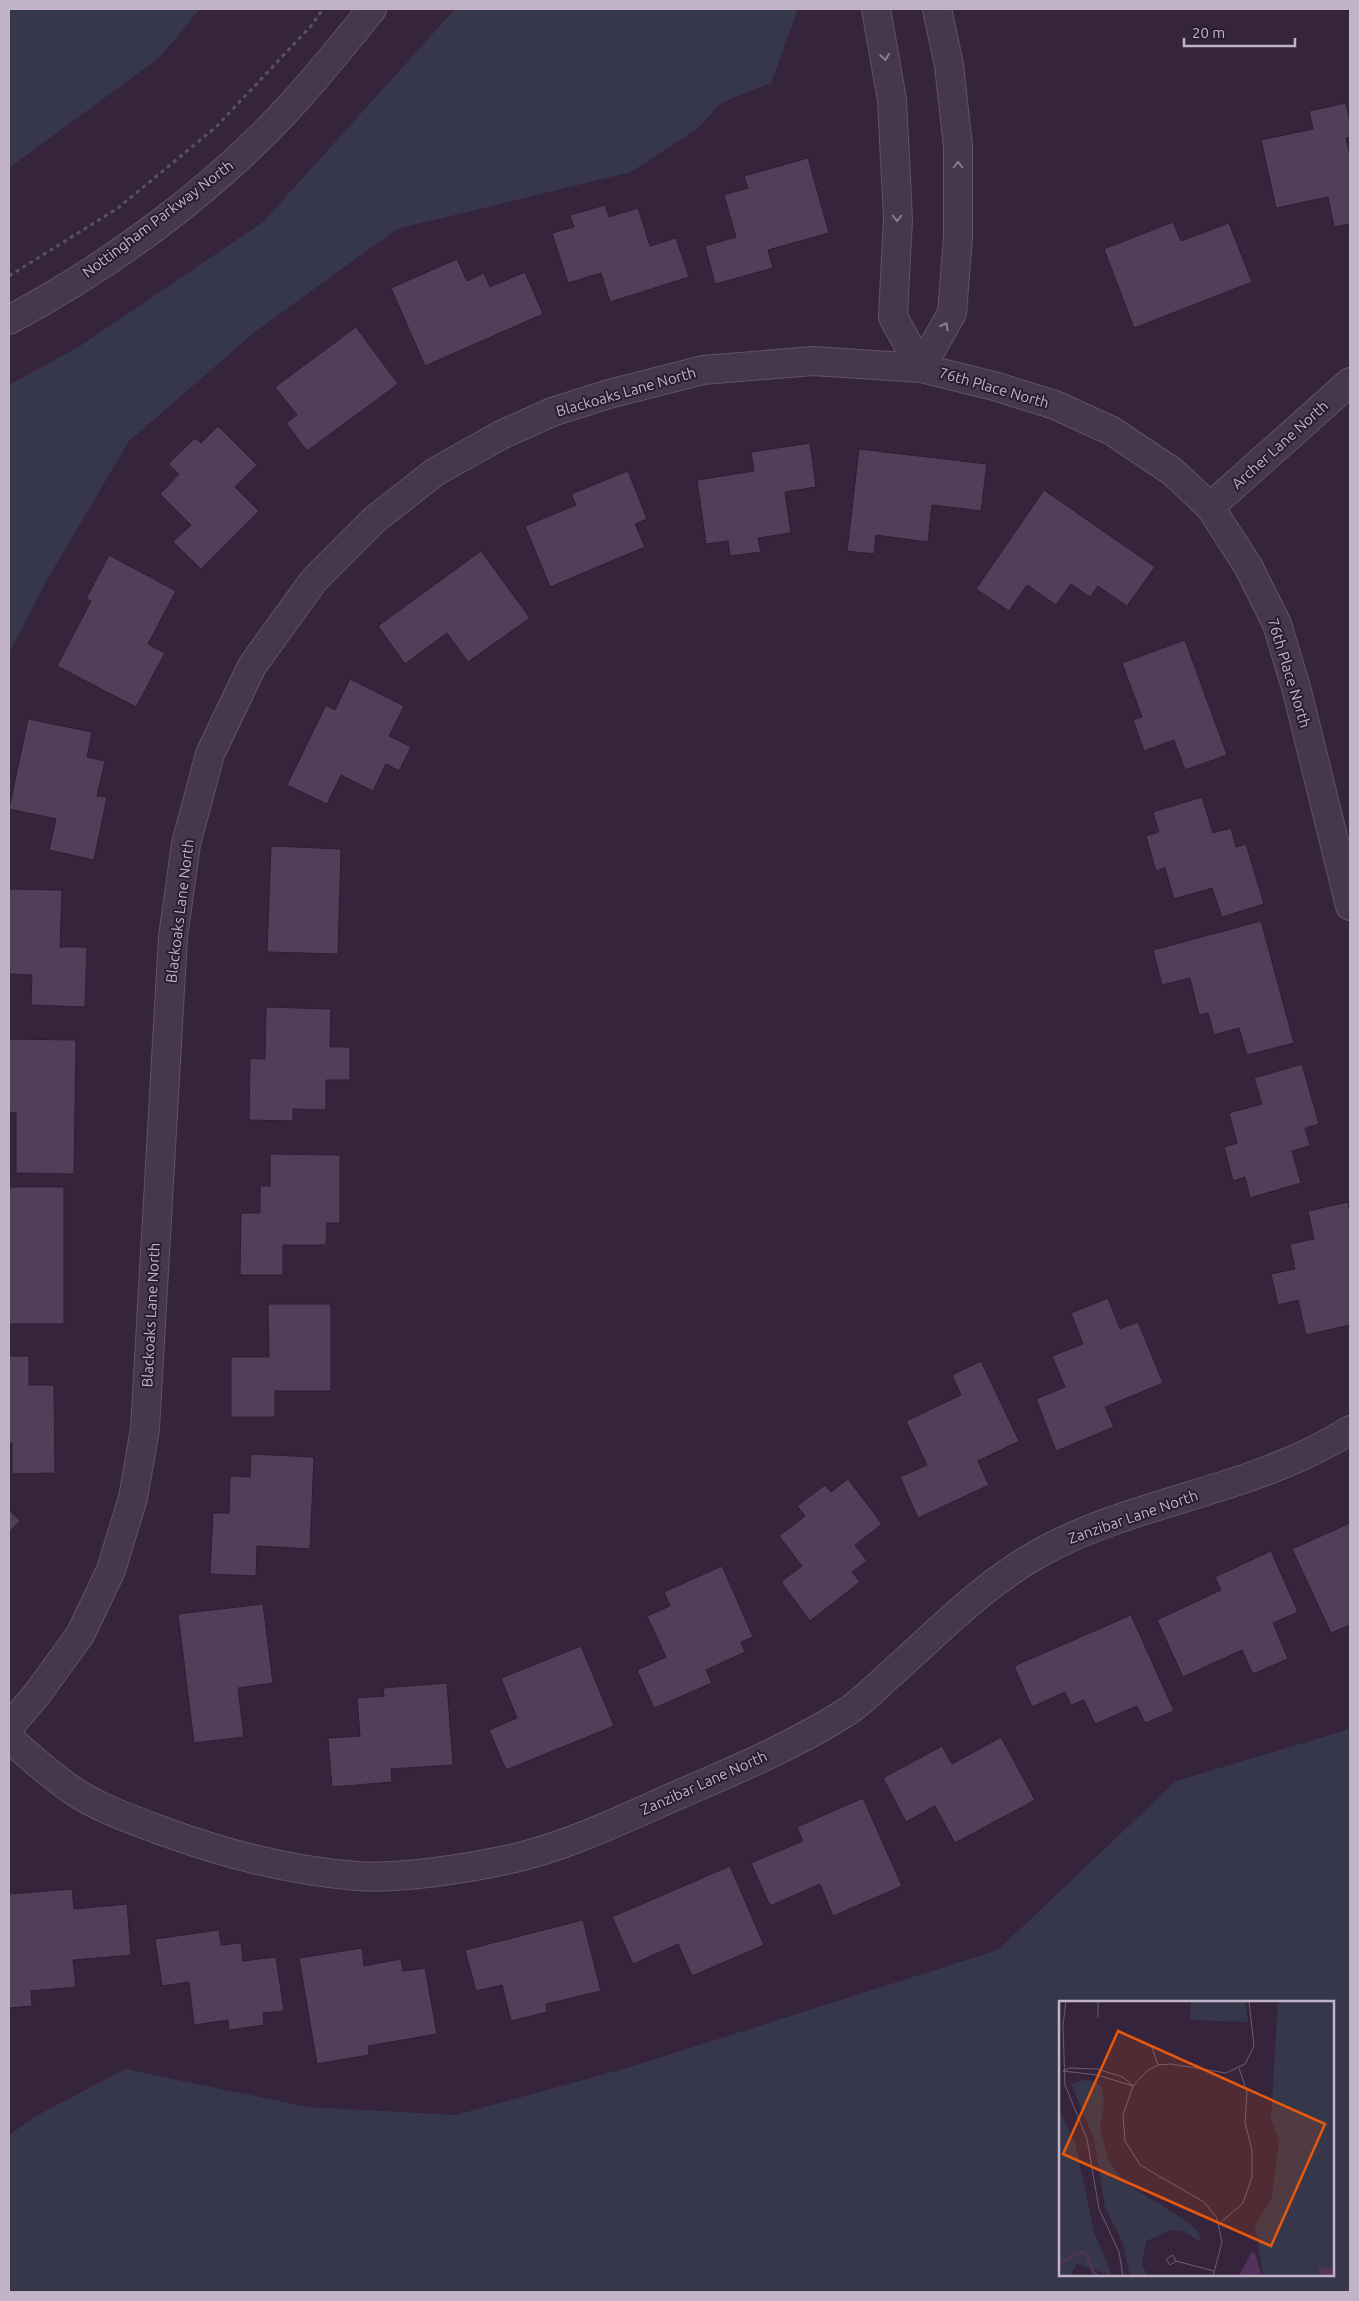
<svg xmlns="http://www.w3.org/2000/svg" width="1359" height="2301" viewBox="0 0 1359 2301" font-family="Ubuntu,sans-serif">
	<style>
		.green { fill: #37374c; fill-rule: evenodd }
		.building { fill: #513e58; stroke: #2d1f32 }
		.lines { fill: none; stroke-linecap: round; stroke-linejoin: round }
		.minor-casing { stroke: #615366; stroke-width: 30 }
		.tertiary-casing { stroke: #615366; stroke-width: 30 }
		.path { stroke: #585166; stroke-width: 3; stroke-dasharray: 4 4; stroke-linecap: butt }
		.minor { stroke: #46374b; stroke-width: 28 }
		.tertiary { stroke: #46374b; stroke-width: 28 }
		.oneway { stroke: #8a7b8f }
		.labels { text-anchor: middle; stroke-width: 4; stroke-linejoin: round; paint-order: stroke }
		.street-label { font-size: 15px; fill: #c2b3c7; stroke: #2b1d30 }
		.inset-river { fill: none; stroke: #51335b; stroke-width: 2.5 }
		.inset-road { fill: none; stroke: #6d5d73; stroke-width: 1 }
		.view { fill: #e8590c; fill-opacity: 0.15; stroke: #e8590c; stroke-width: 2.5 }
		.inset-edge { fill: none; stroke: #c2b3c7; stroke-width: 2.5 }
	</style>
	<rect width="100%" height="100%" fill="#35243b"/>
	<g class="green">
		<polygon points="9,9 200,9 160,57 9,168"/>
		<polygon points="455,9 798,9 771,83 721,103 697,129 631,172 397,229 256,331 129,441 48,578 9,653 9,385 80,346 263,222"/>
		<path d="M1350 1729V2292H9V2135L36 2116 125 2069 308 2107 456 2115 630 2067 998 1950 1176 1781ZM1060 2002H1333V2275H1060Z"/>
	</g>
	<g class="building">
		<polygon points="1346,103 1350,123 1350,137 1346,138 1350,157 1350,224 1334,227 1328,197 1276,208 1261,140 1313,129 1309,111"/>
		<polygon points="808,158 829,233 768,250 773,268 715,284 705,246 736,237 724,195 748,188 744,176"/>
		<polygon points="605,205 609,217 638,208 650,246 676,238 689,277 610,302 601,273 568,283 552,233 574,227 570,215"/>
		<polygon points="1173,222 1181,241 1229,223 1252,282 1134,328 1104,249"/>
		<polygon points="457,259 467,281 484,273 490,287 525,272 543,314 425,366 391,288"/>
		<polygon points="356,327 398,384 307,451 286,423 297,415 275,387"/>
		<polygon points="218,426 257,465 235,487 259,511 201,569 173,542 191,525 160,494 179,474 168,464 195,438 201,443"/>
		<polygon points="810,443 816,487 785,492 791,533 758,538 761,552 730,556 728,541 706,544 697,480 754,471 751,452"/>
		<polygon points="859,449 987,464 981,511 932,505 928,542 876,535 874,554 847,551"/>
		<polygon points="628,471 647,519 635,524 645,547 550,587 525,526 576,505 571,494"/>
		<polygon points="1044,490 1155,567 1127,606 1098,586 1090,597 1071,584 1056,605 1027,585 1009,611 976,589"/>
		<polygon points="481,551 530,618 468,662 447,633 405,664 378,626"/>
		<polygon points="109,555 176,591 148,644 165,653 136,707 57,666 91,601 86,599"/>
		<polygon points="1185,640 1227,755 1185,770 1174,740 1144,751 1133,720 1142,717 1122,663"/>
		<polygon points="350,679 404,706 389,736 411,747 399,771 386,764 373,791 341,775 327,804 287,785 326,705 335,710"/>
		<polygon points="28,719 92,732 87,757 105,761 97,796 107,797 94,860 49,850 56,819 9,809"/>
		<polygon points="1202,797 1213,833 1231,828 1236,847 1246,844 1264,904 1222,917 1212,888 1174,899 1165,868 1156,871 1146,836 1159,832 1153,812"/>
		<polygon points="271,846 341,849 338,954 267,952"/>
		<polygon points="9,889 62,890 60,947 87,947 85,1007 31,1005 32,975 9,974"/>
		<polygon points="1261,921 1294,1043 1247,1055 1239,1028 1214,1035 1208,1013 1199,1015 1190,978 1162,985 1153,950"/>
		<polygon points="266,1007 331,1009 330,1047 350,1047 350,1080 326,1080 326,1110 293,1109 293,1121 249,1120 250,1058 265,1059"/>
		<polygon points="9,1039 76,1040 74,1174 16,1173 16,1113 9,1112"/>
		<polygon points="1302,1064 1319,1124 1305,1128 1310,1146 1292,1151 1301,1183 1250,1198 1245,1177 1233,1181 1224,1147 1237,1143 1229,1113 1262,1104 1254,1078"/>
		<polygon points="270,1154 340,1155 340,1223 327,1223 326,1245 283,1245 283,1275 240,1275 241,1213 260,1213 260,1186 270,1186"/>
		<rect x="9" y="1187" width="55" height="137"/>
		<polygon points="1348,1202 1350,1213 1350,1325 1306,1335 1298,1300 1278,1305 1271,1274 1295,1269 1290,1244 1314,1239 1308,1211"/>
		<polygon points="1108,1298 1120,1329 1138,1322 1163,1383 1105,1407 1114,1427 1056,1451 1036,1399 1065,1387 1052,1356 1083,1344 1071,1313"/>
		<polygon points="268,1304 331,1304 331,1391 275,1391 275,1417 231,1417 231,1357 269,1357"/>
		<polygon points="9,1356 29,1356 29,1385 54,1385 55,1473 12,1474 12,1443 9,1444"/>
		<polygon points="981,1361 1019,1441 978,1461 989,1485 918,1518 900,1477 927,1465 906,1421 961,1395 952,1375"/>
		<polygon points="251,1454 314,1457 310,1549 257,1546 256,1576 210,1574 213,1513 229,1513 230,1476 250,1477"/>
		<polygon points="848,1479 882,1524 855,1545 867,1561 852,1572 860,1582 810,1621 781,1582 802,1566 779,1536 805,1516 797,1506 825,1485 831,1492"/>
		<polygon points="9,1510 20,1521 9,1532"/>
		<polygon points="1350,1523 1350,1625 1331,1633 1292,1549"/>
		<polygon points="1271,1551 1298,1612 1273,1623 1288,1659 1253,1674 1242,1650 1183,1677 1157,1620 1221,1590 1215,1577"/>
		<polygon points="722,1566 753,1637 741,1642 745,1652 706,1670 712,1683 654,1708 637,1670 666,1657 647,1616 670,1606 664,1592"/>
		<polygon points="263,1604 273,1683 238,1688 244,1737 194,1743 178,1614"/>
		<polygon points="1131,1615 1174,1711 1145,1723 1137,1706 1095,1724 1084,1700 1071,1705 1065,1692 1032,1707 1014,1666"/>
		<polygon points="581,1646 614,1726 506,1770 489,1730 517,1718 501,1678"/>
		<polygon points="447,1683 453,1765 391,1769 392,1782 332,1787 328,1738 360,1736 357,1698 384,1696 383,1688"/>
		<polygon points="1001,1737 1035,1800 955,1843 935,1806 906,1822 883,1778 942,1746 952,1764"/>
		<polygon points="863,1798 902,1886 833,1916 820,1884 770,1906 751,1863 803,1841 797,1827"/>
		<polygon points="730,1866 764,1945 692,1976 678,1944 633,1964 612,1917"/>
		<polygon points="72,1889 74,1909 127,1904 131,1955 73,1960 76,1987 31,1991 32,2006 9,2008 9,1894"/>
		<polygon points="583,1920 601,1991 546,2004 547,2012 511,2021 502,1985 476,1991 465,1950"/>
		<polygon points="219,1930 221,1945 241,1943 243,1961 276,1957 284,2011 263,2013 264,2025 229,2030 228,2020 194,2025 189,1982 162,1986 155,1939"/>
		<polygon points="362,1948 364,1966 401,1959 403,1971 425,1968 437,2034 368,2046 369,2055 317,2064 299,1958"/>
	</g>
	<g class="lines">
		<g class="minor-casing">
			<g id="minor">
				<polyline points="876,9 892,100 898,219 893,317 921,368"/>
				<polyline points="921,368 952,313 958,237 958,147 949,65 937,9"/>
				<polyline points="1210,507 1350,382"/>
				<polyline points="9,1727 37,1694 80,1635 111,1570 133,1498 145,1429 173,937 186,844 210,754 252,666 314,580 374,520 435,472 501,435 552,412 609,394 703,370 813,361 921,368 994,386 1055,405 1112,431 1173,472 1210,507 1248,566 1277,624 1297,691 1350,906"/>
				<path d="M9 1738C29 1756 50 1775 72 1790 100 1809 136 1821 168 1833 229 1855 292 1871 357 1876 400 1879 463 1869 506 1860 567 1847 623 1819 680 1794 738 1769 795 1745 848 1711 864 1700 878 1685 893 1672 941 1629 987 1581 1045 1550 1141 1499 1257 1490 1350 1430"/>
			</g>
		</g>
		<g class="tertiary-casing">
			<path id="tertiary" d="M9 320C108 267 207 195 284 113 315 80 343 45 372 9"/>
		</g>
		<polyline class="path" points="9,276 118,208 216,127 311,26 323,9"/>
		<use href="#minor" class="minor"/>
		<use href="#tertiary" class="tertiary"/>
	</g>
	<defs><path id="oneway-chevron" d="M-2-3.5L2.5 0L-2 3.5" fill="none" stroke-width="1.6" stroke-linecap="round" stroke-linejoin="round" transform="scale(1.25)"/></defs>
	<g class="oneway">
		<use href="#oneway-chevron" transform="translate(885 57) rotate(80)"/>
		<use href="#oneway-chevron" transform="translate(958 165) rotate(-90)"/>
		<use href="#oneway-chevron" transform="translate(897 218) rotate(90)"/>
		<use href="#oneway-chevron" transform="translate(945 326) rotate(-61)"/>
	</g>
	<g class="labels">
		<g class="street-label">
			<text transform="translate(158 219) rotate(-37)" y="5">Nottingham Parkway North</text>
			<text transform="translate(994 388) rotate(16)" y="5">76th Place North</text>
			<text transform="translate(626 392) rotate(-16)" y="5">Blackoaks Lane North</text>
			<text transform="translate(1280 445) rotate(-42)" y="5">Archer Lane North</text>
			<text transform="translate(1289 673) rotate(73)" y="5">76th Place North</text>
			<text transform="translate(180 911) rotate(-83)" y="5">Blackoaks Lane North</text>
			<text transform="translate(151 1315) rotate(-87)" y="5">Blackoaks Lane North</text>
			<text transform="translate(1133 1517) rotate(-19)" y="5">Zanzibar Lane North</text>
			<text transform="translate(704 1783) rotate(-24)" y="5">Zanzibar Lane North</text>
		</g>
	</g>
	<g transform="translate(1059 2001)">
		<rect width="275" height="275" fill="#35243b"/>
		<path d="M132 0H186L189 21 131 19ZM219 0H275V275H204L196 225 213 197 220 141 212 118ZM25 79 36 80 43 87 45 103 41 126 49 159 58 172 66 182 123 217 138 229 142 241 123 230 113 229 87 240 83 264 89 275H71L64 242 46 206 35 138 12 83ZM0 109 16 141 35 231 53 275 18 263 11 275H0Z" fill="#37374c"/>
		<path d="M192 252H196L203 275H180ZM260 266 275 267V275H259Z" fill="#51335b"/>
		<path class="inset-river" d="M0 262 23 251 28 254 34 271 39 275"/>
		<path class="inset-road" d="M7 0 4 24 6 84 28 138 40 208 60 251 64 275M39 16V0M92 44 99 64M4 70 11 67 38 68 64 76 74 85M4 70 38 74 74 85M161 222 184 202 193 176V149L186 121 188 91 180 67M117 260 111 264 107 258 114 254 117 260 155 270M154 275 163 241 158 217 145 201 81 164 66 140 64 114 74 85 88 70 99 64 112 63 167 72 186 63 195 45 190 0"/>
		<path class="view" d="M59 30 266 123 212 245 4 153Z"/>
		<rect width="275" height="275" class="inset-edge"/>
	</g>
	<rect width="1359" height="2301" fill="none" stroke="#c2b3c7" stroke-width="20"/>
	<path d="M1184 38v8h111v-8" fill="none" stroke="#c2b3c7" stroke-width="2.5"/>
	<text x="1192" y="38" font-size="15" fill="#c2b3c7" stroke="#2b1d30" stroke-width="4" paint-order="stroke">20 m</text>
</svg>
